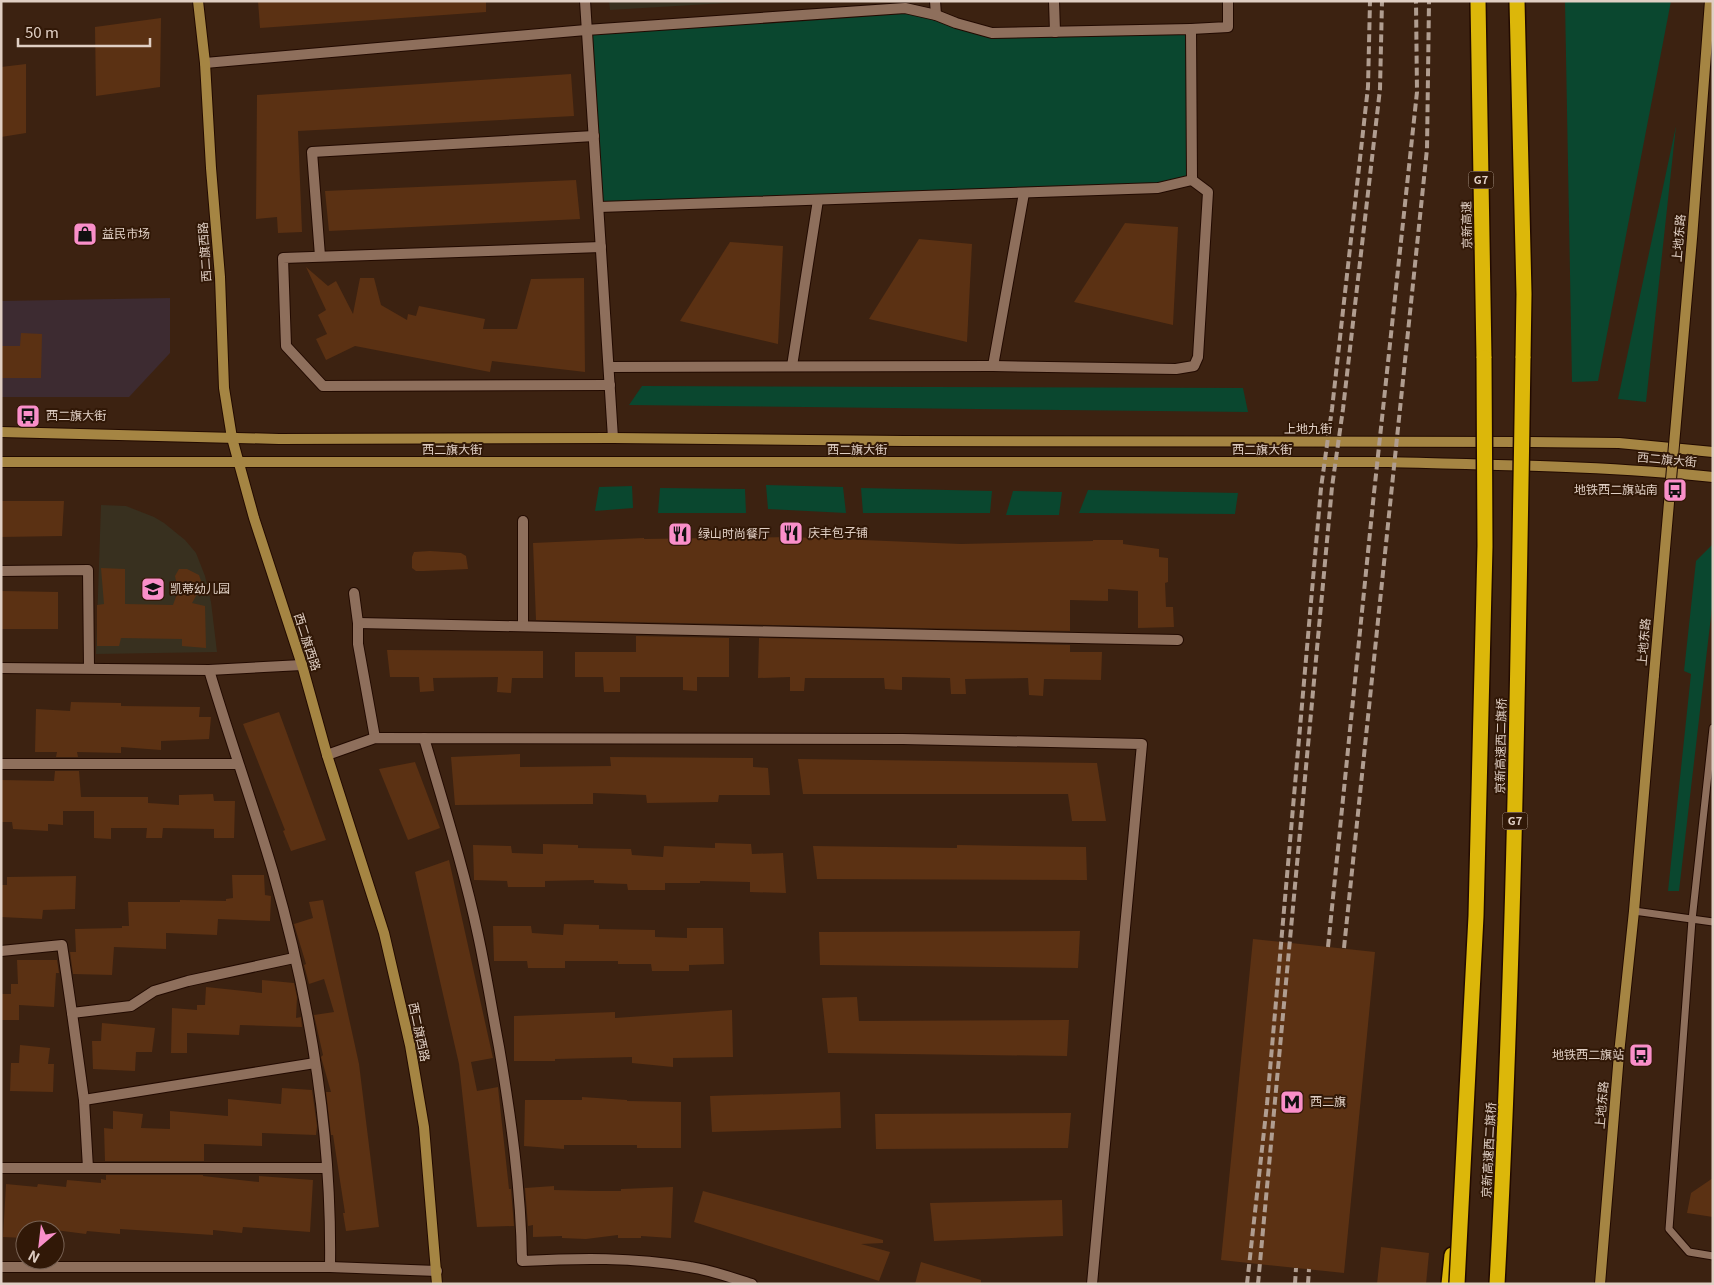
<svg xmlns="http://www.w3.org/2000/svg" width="1714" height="1285" viewBox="0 0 1714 1285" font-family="Georgia,'Noto Sans SC',serif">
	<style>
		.industrial { fill: #3d2b31 }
		.education { fill: #38301f }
		.green { fill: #0a472f }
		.building { fill: #5b3113 }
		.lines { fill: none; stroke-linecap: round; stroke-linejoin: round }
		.lane-casing { stroke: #220a00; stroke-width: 9 }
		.street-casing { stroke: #220a00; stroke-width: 12 }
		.secondary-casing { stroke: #220a00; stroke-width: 12 }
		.highway-casing { stroke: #220a00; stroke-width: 18 }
		.lane { stroke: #8e6f5c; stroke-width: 7 }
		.street { stroke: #8e6f5c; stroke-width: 10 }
		.secondary { stroke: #a58543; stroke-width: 10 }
		.highway { stroke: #dcb70a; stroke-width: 15 }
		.rail { stroke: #b09d90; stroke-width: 4; stroke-dasharray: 8 4; stroke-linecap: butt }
		.secondary-bridge-casing { stroke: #220a00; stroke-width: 12; stroke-linecap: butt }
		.highway-bridge-casing { stroke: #220a00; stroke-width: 18; stroke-linecap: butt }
		.secondary-bridge { stroke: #a58543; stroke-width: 10 }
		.highway-bridge { stroke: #dcb70a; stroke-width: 15 }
		.labels { text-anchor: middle; stroke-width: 4; stroke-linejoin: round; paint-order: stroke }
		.shield { fill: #311807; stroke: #ac988b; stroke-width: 1 }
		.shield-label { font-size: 11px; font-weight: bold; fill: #e0cfc4 }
		.street-label { font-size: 12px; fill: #e0cfc4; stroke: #311807 }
		.poi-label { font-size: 12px; fill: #e0cfc4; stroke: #311807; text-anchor: start }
	</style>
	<rect width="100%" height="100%" fill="#3c2211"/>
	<polygon class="industrial" points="170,298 170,353 129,397 1,397 1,301"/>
	<g class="education">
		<polygon points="609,1 758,1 610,10"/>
		<polygon points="101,505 126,506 154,517 164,523 185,540 196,553 205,576 211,602 217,652 96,654"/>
	</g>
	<g class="green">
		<polygon points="1565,1 1671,1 1598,381 1572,382"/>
		<polygon points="905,8 992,33 1191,29 1192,180 1158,188 599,207 586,30"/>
		<polygon points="1676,126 1646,402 1618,399"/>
		<polygon points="642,386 1243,388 1248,412 629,405"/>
		<polygon points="766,485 843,487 846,513 768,509"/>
		<polygon points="632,486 633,508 595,511 599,487"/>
		<polygon points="660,488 745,489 746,513 658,513"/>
		<polygon points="861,488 992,491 990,513 863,513"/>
		<polygon points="1088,490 1238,493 1235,514 1079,513"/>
		<polygon points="1013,491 1062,492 1059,515 1006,515"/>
		<polygon points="1713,544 1713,599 1679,891 1668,891 1691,674 1684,671 1696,561"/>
	</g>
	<g class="building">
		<polygon points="258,1 486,1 486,12 260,28"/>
		<polygon points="161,18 160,87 96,96 95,27"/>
		<polygon points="26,64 26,133 1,137 1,67"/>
		<polygon points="571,74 574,116 298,131 302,232 278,233 277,217 256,219 257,95"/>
		<polygon points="576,180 580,219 329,231 325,191"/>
		<polygon points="1125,223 1178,227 1173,325 1074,302"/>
		<polygon points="919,239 972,244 967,342 869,319"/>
		<polygon points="730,242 783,246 778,344 680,321"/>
		<polygon points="306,267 328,286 336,281 353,314 360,278 374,278 381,305 407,320 408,314 416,316 419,306 485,319 483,329 517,329 531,279 584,278 585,372 492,361 490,372 355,346 326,360 316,339 327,334 318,315 326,310"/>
		<polygon points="21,333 42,334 41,378 1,378 1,346 20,346"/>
		<polygon points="1,501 64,501 62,536 1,537"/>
		<polygon points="790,537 960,544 1093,541 1093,540 1123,540 1123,544 1159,549 1159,557 1168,558 1168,582 1165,583 1166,607 1173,607 1174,627 1138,628 1138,591 1108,589 1108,601 1070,600 1070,631 536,620 533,543 644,538 644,539"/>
		<polygon points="430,551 461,553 466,556 468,569 424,571 416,571 412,568 412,557 414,552"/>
		<polygon points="101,568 125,569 125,604 173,605 178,591 175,576 179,569 187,569 199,575 201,581 200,589 192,603 205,606 206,648 182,646 182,639 121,638 119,646 97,646 97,605 104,604"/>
		<polygon points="1,591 58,592 58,629 1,629"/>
		<polygon points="636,636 729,638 729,677 697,677 697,691 683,690 683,677 620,677 620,692 604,692 603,677 575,677 575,652 636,652"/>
		<polygon points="759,638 1070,645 1070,652 1102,652 1101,680 1044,679 1043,696 1029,695 1028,678 965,679 966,694 951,694 950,678 902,677 902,690 885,689 884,678 805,678 804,691 790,691 790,677 758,678"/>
		<polygon points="387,650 543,651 543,678 512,678 511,693 497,692 498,677 433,678 434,691 420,692 419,677 390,677"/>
		<polygon points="71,702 121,703 121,706 200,707 199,717 211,717 209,739 161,741 161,750 121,747 121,753 77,752 78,757 56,757 57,752 35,752 36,709 70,711"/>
		<polygon points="279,712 326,840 291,851 283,831 285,830 243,724"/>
		<polygon points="520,754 520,767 611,766 610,757 753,758 753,767 768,768 770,795 719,795 718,802 647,803 646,795 593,793 593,804 455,805 451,757"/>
		<polygon points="798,759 1097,763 1106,821 1072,821 1068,794 803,794"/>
		<polygon points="415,762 440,828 408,840 379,769"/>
		<polygon points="55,771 79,771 81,797 148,797 148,803 179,805 179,795 213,794 214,801 235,801 234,838 214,838 214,829 163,828 162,838 146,838 147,828 111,828 111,839 94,838 94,811 63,811 63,825 48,824 48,831 13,829 12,822 1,822 1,780 54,781"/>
		<polygon points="715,843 751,844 752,854 783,853 786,893 750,892 750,882 700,881 700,883 665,883 665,890 628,890 627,884 594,883 594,880 545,881 545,887 508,887 507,881 474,880 473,845 511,846 512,853 543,854 543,844 578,845 578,848 631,849 632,855 663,857 664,846 715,848"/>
		<polygon points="957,845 1086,847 1087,880 817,879 813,846 957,848"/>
		<polygon points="449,860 493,1058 471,1062 477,1091 498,1087 509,1189 511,1189 514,1226 477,1227 459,1064 415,872"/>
		<polygon points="232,875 264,875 265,895 271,896 270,921 218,919 217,935 166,933 166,949 114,947 112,975 73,974 70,952 76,952 75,929 122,928 122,926 129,926 128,902 180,902 180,900 226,901 226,899 233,898"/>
		<polygon points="76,876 75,909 43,910 42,919 1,917 1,885 7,885 7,877"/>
		<polygon points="323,900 359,1064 379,1227 346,1231 343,1213 345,1213 333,1135 331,1135 326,1092 331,1092 321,1057 323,1055 314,1015 334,1012 324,979 309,984 304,965 306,964 294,924 313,918 309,902"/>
		<polygon points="564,924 599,925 599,929 655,930 655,937 687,938 687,928 723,928 724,964 689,965 689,971 652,971 651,964 618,964 618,961 565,961 565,968 528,968 527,961 494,961 493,926 531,926 532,933 563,935"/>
		<polygon points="1080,931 1078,968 820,965 819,932"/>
		<polygon points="1253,939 1375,952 1344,1273 1221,1260"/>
		<polygon points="17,960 57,960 59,973 56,973 54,1007 19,1005 19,1020 1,1020 1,994 11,994 11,984 18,984"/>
		<polygon points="262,980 294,983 297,997 296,1018 301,1017 302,1027 240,1025 239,1035 187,1033 187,1053 171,1053 172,1008 197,1010 197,1005 205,1005 206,987 262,993"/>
		<polygon points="857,997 859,1021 1069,1020 1067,1056 828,1053 822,998"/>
		<polygon points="732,1010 733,1057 673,1058 673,1067 632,1063 632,1057 555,1059 555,1061 514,1061 514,1016 615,1012 615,1018"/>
		<polygon points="102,1023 155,1028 152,1052 136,1052 135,1071 93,1069 92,1041 101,1041"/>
		<polygon points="20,1045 50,1048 48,1064 54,1064 53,1092 10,1091 11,1063 19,1063"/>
		<polygon points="282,1088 312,1090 317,1126 316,1135 262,1133 262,1146 204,1144 204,1161 105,1161 104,1128 113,1129 113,1111 143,1114 141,1128 170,1129 170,1111 228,1116 228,1099 281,1104"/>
		<polygon points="840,1092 841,1128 712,1132 710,1096"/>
		<polygon points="582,1097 627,1100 627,1101 681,1102 681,1148 637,1148 637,1145 564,1145 564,1149 524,1146 525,1100 582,1100"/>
		<polygon points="1071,1113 1068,1148 876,1149 875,1114"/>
		<polygon points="106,1175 203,1175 203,1176 259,1182 259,1176 313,1180 310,1232 243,1227 242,1233 213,1230 213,1235 120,1229 120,1234 87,1231 86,1234 55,1230 25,1230 25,1238 3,1237 6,1184 37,1187 38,1184 66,1187 67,1180 101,1183 101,1179 106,1180"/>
		<polygon points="1713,1178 1713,1217 1687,1213 1691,1193"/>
		<polygon points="554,1186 554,1190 592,1191 621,1191 621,1189 673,1187 671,1238 641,1236 641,1238 618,1238 618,1235 586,1239 562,1238 562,1236 533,1237 533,1225 528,1226 525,1188"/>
		<polygon points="703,1191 883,1240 883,1243 861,1244 890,1252 879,1281 694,1222"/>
		<polygon points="1062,1200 1063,1236 934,1241 930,1203"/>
		<polygon points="1381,1247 1429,1253 1426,1284 1377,1284"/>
		<polygon points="921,1262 981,1280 981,1284 915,1284"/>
	</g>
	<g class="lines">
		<g class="lane-casing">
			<g id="lane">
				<polyline points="1713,728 1692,920 1669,1229 1689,1252 1713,1256"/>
				<polyline points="1634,911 1713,922"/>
			</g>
		</g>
		<g class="street-casing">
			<g id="street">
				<polyline points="585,1 613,438"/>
				<polyline points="935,1 936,15"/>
				<polyline points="1054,1 1055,32"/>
				<polyline points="1191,29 1228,27 1228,1"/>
				<polyline points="205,63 586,30 905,8 936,15 956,23 992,33 1191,29 1192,180 1158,188 599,207"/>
				<polyline points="601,247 283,258 286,346 323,386 610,385"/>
				<polyline points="320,256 312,152 594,136"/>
				<polyline points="792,366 818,200"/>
				<polyline points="993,366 1024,193"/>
				<polyline points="609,367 993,366 1176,369 1194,366 1198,357 1208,192 1192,180"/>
				<polyline points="523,521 523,626"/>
				<polyline points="1,571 88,570 89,668"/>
				<polyline points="354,593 358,623 358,644 375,738"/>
				<polyline points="358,623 1178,640"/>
				<polyline points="1,668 209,670 302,665"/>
				<path d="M209 670C229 737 253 804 273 872 310 1000 332 1133 330 1267"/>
				<path d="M424 738C443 803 464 869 478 935 486 972 492 1010 499 1047 511 1118 521 1189 522 1261 580 1258 632 1257 690 1267 711 1270 732 1278 752 1284"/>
				<polyline points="327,755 375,738 903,739 1142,744 1092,1284"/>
				<polyline points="1,764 238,764"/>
				<polyline points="1,951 62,945 72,1013 131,1006 154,991 188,981 294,958"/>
				<polyline points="72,1013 84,1100 88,1168"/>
				<polyline points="84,1100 315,1063"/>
				<polyline points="1,1168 327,1168"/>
				<polyline points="1,1267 330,1267 437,1271"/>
			</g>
		</g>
		<g class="secondary-casing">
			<g id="secondary">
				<polyline points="198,1 205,63 211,168 220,277 224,388 232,438 254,518 302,665 327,755 384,933 410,1045 424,1127 437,1284"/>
				<polyline points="1692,238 1710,1"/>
				<polyline points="1,432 279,439 613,438 903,441 1530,442 1619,443 1713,452"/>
				<path d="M1 462H1389C1497 465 1605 466 1713 477"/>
				<polyline points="1600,1284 1619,1054 1634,911 1654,675"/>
			</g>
		</g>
		<g class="highway-casing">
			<g id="highway">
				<polyline points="1478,1 1484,358"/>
				<polyline points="1517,1 1524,294 1523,358"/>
				<polyline points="1449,1284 1452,1255"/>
			</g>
		</g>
		<use href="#lane" class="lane"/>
		<use href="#street" class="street"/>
		<use href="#secondary" class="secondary"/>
		<use href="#highway" class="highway"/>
		<g class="rail">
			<polyline points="1328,947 1374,493 1417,92 1416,1"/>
			<polyline points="1344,948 1427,149 1429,1"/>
			<polyline points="1247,1284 1267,1104 1321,488 1332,409 1368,87 1370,1"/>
			<polyline points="1258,1284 1332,487 1343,409 1380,89 1382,1"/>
			<polyline points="1295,1284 1296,1268"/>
			<polyline points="1308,1284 1309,1269"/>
		</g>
		<g class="secondary-bridge-casing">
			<polyline id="secondary-bridge" points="1654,675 1692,238"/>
		</g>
		<g class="highway-bridge-casing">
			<g id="highway-bridge">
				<polyline points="1457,1284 1476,916 1485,546 1484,358"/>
				<path d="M1497 1284C1514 975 1518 667 1523 358"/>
			</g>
		</g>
		<use href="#secondary-bridge" class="secondary-bridge"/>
		<use href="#highway-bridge" class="highway-bridge"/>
	</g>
	<defs>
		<g id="shop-square" transform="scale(1.25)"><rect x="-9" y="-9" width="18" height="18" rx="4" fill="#f98fc9" stroke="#311807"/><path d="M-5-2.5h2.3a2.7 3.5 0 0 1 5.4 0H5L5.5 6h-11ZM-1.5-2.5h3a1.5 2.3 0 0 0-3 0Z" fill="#111"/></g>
		<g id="bus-square" transform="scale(1.25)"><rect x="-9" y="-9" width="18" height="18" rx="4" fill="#f98fc9" stroke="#311807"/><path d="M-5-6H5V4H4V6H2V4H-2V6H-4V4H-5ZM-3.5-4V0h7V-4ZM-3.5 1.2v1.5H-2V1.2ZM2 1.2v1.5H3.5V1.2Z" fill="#111"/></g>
		<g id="restaurant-square" transform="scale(1.25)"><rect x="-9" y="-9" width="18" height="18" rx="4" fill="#f98fc9" stroke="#311807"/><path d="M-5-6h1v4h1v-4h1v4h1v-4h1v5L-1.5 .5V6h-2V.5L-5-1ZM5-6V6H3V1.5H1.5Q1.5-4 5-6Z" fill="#111"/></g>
		<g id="school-square" transform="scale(1.25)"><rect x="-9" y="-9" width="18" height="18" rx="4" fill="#f98fc9" stroke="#311807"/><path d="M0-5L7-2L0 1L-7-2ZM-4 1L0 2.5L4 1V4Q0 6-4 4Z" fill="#111"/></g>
		<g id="metro-square" transform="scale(1.25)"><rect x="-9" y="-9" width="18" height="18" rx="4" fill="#f98fc9" stroke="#311807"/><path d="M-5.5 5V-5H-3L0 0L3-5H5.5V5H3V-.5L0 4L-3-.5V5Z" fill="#111"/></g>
	</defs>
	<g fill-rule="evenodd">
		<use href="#shop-square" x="85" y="234"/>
		<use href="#bus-square" x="28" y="416"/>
		<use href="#bus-square" x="1675" y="490"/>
		<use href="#restaurant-square" x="791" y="533"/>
		<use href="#restaurant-square" x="680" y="534"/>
		<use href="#school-square" x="153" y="589"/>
		<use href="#bus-square" x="1641" y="1055"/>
		<use href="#metro-square" x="1292" y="1102"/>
	</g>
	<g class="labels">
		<g class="shield">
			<rect x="1468.5" y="171.5" width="25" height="17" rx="4"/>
			<rect x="1502.5" y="812.5" width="25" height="17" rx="4"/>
		</g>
		<g class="shield-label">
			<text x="1481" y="184">G7</text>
			<text x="1515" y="825">G7</text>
		</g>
		<g class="street-label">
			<text transform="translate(1467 225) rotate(-91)" y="4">京新高速</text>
			<text transform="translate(1679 238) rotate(-85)" y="4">上地东路</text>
			<text transform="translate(205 252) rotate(-94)" y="4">西二旗西路</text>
			<text x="1308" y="433">上地九街</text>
			<text x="452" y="454">西二旗大街</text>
			<text x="857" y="454">西二旗大街</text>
			<text x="1262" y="454">西二旗大街</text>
			<text transform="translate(1667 460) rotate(5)" y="4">西二旗大街</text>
			<text transform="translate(307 642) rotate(72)" y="4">西二旗西路</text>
			<text transform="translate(1644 642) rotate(-85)" y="4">上地东路</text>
			<text transform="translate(1501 746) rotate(-89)" y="4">京新高速西二旗桥</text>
			<text transform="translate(419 1032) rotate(78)" y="4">西二旗西路</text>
			<text transform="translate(1602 1105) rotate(-85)" y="4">上地东路</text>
			<text transform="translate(1489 1150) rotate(-87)" y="4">京新高速西二旗桥</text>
		</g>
		<g class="poi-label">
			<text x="102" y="238">益民市场</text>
			<text x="46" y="420">西二旗大街</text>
			<text x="1658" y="494" text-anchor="end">地铁西二旗站南</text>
			<text x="808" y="537">庆丰包子铺</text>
			<text x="698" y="538">绿山时尚餐厅</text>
			<text x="170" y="593">凯蒂幼儿园</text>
			<text x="1624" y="1059" text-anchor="end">地铁西二旗站</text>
			<text x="1310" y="1106">西二旗</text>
		</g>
	</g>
	<rect width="1714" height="1285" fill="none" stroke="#e0cfc4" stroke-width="5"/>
	<g transform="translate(40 1245) rotate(208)"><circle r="24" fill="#311807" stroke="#776153"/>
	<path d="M0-4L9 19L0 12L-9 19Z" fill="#f98fc9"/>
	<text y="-8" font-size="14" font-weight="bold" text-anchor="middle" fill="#e0cfc4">N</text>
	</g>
	<path d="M18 38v8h132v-8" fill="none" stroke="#e0cfc4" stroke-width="2.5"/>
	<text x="25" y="38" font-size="15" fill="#e0cfc4" stroke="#311807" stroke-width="4" paint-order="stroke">50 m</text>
</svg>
